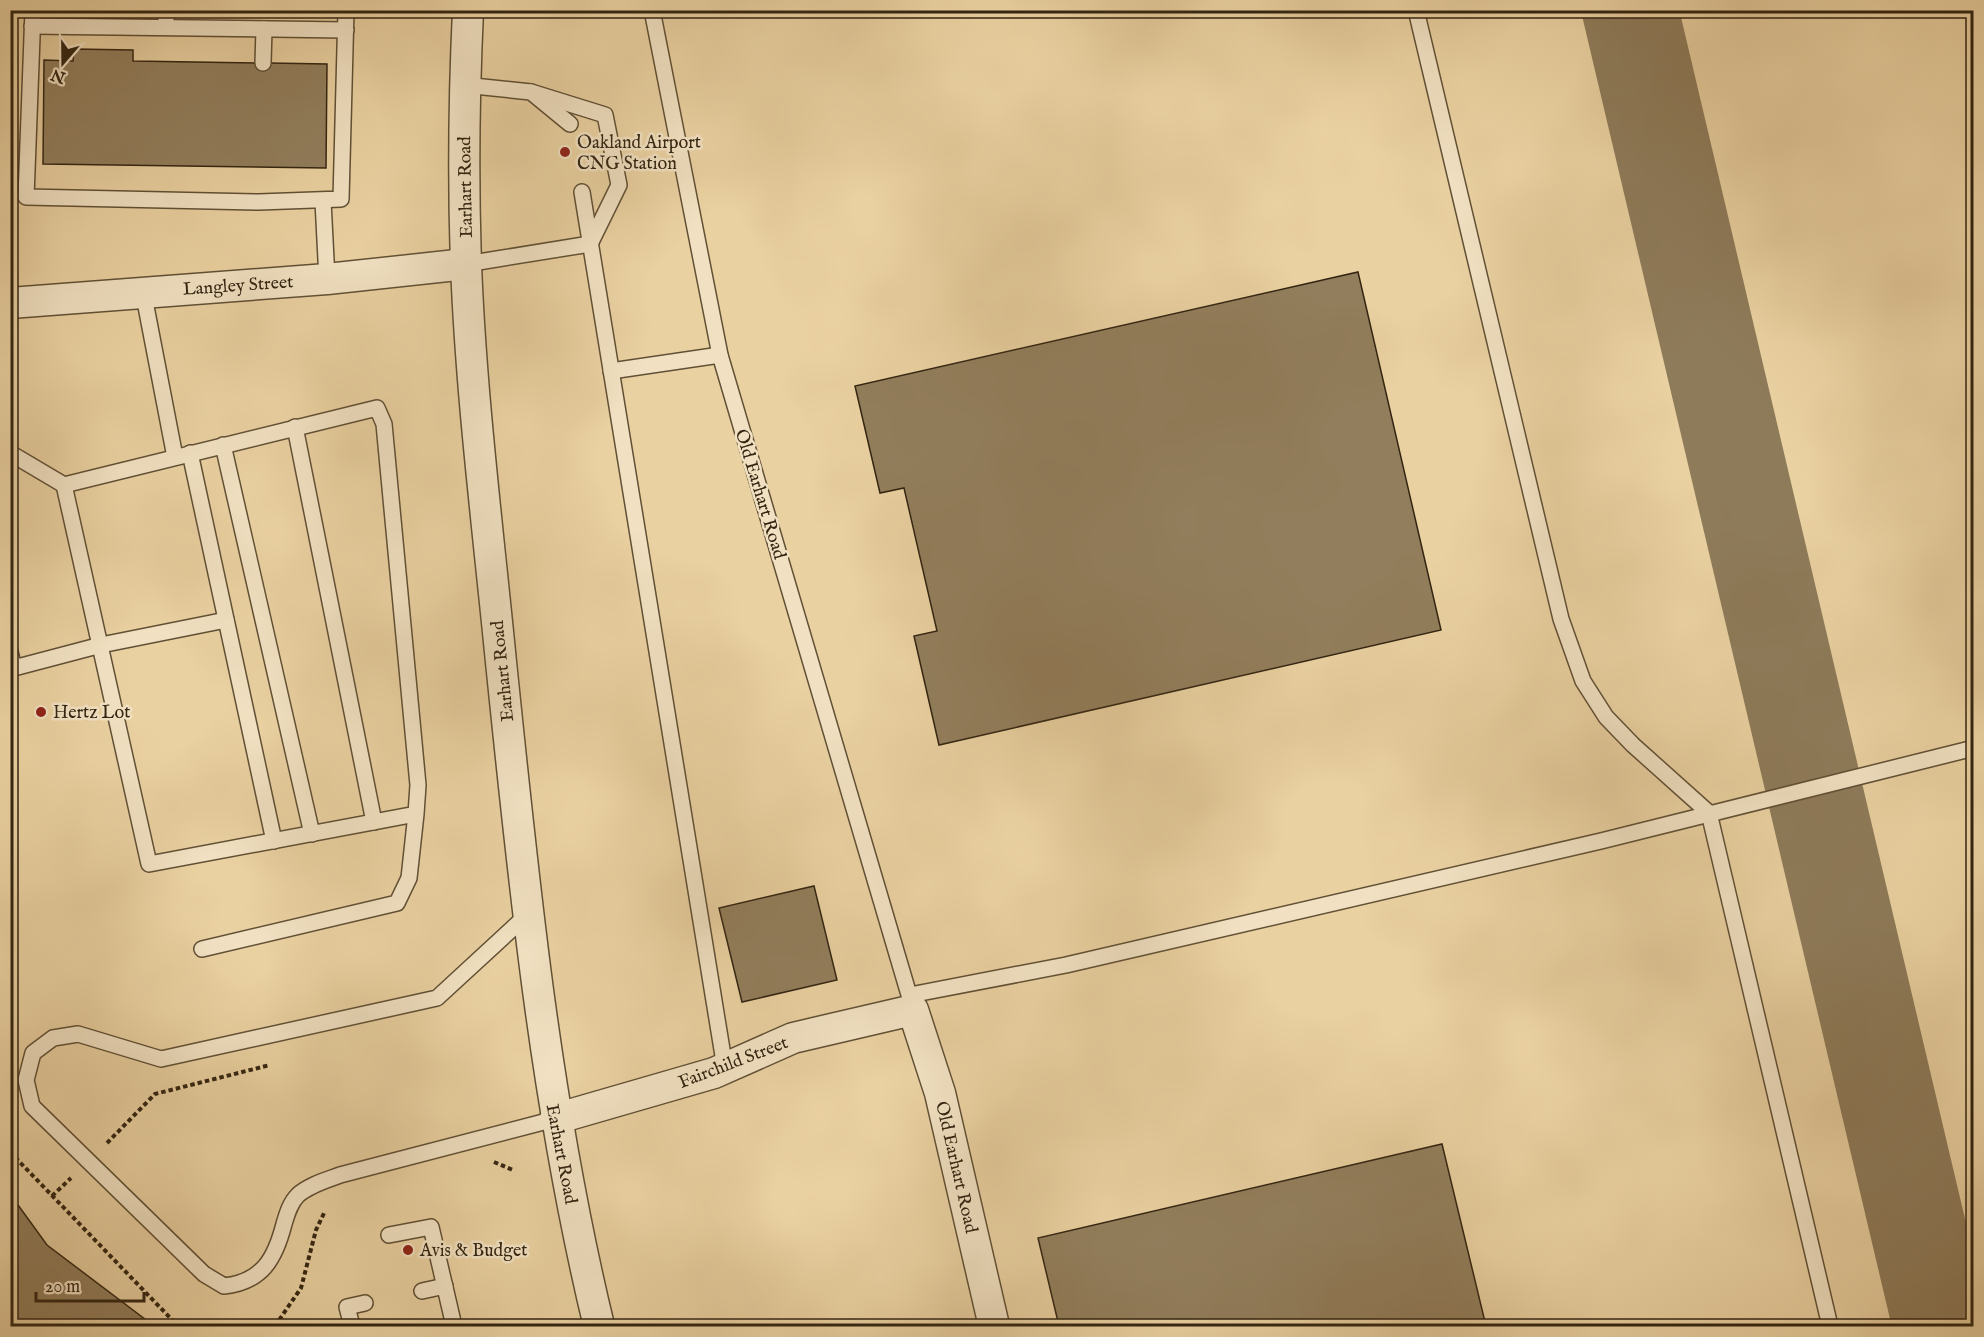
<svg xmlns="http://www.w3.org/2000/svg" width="1984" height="1337" viewBox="0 0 1984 1337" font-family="'IM FELL English',serif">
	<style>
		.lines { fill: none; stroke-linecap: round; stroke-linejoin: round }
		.taxiway { stroke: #8e7b5a; stroke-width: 96 }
		.building { fill: #927e5c; stroke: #332512; stroke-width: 1.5 }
		.lane-casing { stroke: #615036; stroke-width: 18 }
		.street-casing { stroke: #615036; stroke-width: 33 }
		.path { stroke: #332512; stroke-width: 4; stroke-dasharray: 4.5 3; stroke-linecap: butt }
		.lane { stroke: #f1e1c2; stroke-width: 15 }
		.street { stroke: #f1e1c2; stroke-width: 30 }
		.poi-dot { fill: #8f2418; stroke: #f1e1c2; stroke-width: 2 }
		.labels { text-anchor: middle; stroke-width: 5; stroke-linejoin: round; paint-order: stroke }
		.poi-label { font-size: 18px; fill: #332512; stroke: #f1e1c2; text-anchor: start }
		.street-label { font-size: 18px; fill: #332512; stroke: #f1e1c2 }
	</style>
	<rect width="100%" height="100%" fill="#ead1a1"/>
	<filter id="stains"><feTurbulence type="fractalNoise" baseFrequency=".00333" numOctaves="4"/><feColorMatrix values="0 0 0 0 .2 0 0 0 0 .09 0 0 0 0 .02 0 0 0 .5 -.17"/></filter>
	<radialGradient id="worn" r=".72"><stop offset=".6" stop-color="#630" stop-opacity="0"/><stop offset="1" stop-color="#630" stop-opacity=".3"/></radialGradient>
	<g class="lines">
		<polyline class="taxiway" points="1630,10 1941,1326"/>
	</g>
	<g class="building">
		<polygon points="74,49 133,50 133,61 327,64 326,168 43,164 44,60 73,61"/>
		<polygon points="1358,272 1441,630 939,745 914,636 937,631 904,488 880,493 855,386"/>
		<polygon points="814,886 837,980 742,1002 719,908"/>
		<polygon points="1442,1144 1486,1326 1059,1326 1038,1238"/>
		<polygon points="10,1194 47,1245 154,1326 10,1326"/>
	</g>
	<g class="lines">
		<g class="lane-casing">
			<g id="lane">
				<polyline points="33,10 26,197 259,202 341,199 346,10"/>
				<polyline points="652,10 720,355 912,1005"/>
				<polyline points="1416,10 1561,619 1583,681 1606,717 1633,745 1709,813 1830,1326"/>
				<polyline points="32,26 346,30"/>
				<polyline points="166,26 166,10"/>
				<polyline points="263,63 264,29"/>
				<polyline points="464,85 531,92 570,124"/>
				<polyline points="531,92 605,115 619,185 590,244"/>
				<polyline points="582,192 725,1068"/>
				<polyline points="323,201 327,279"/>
				<polyline points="466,264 590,244"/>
				<polyline points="143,291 175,457"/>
				<polyline points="611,371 720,355"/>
				<polyline points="295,427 374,822"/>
				<polyline points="223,445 312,834"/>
				<polyline points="10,453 64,485"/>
				<polyline points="190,453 274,841"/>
				<polyline points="10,652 14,668"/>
				<polyline points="10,669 101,645 226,620"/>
				<path d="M527 915 437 998 161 1059 78 1034 53 1038 33 1053 26 1080 32 1106 204 1274 224 1286C262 1282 275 1259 284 1224 287 1214 290 1203 298 1195 309 1185 327 1180 340 1175L555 1119"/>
				<polyline points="202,949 397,903 409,878 416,814 149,864 64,485 377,408 384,424 418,785 416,814"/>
				<polyline points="910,995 1066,965 1601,841 1974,748"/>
				<polyline points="389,1235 431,1227 454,1326"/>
				<polyline points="422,1291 445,1286"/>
				<polyline points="352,1326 347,1307 365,1303"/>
			</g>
		</g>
		<g class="street-casing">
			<g id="street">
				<path d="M468 10C464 95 463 179 466 264 471 396 488 529 501 662 524 886 546 1107 599 1326"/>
				<polyline points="10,303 327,279 466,264"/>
				<polyline points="555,1119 714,1073 793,1038 913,1010 940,1093 994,1326"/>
			</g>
		</g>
		<g class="path">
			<polyline points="107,1143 155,1094 270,1065"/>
			<polyline points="10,1152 178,1326"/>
			<polyline points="494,1162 513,1170"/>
			<polyline points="52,1196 71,1178"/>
			<polyline points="275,1326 301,1288 316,1230 325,1211"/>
		</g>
		<use href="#lane" class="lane"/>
		<use href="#street" class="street"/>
	</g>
	<g class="poi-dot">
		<circle cx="565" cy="152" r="6"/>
		<circle cx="41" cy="712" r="6"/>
		<circle cx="408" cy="1250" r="6"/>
	</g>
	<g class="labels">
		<g class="poi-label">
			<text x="577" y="148">Oakland Airport<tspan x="577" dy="21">CNG Station</tspan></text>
			<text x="53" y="718">Hertz Lot</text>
			<text x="420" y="1256">Avis &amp; Budget</text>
		</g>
		<g class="street-label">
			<text transform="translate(465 187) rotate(-91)" y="6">Earhart Road</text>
			<text transform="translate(238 285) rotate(-4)" y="6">Langley Street</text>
			<text transform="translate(761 494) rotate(73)" y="6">Old Earhart Road</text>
			<text transform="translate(502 671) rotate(-96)" y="6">Earhart Road</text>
			<text transform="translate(733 1062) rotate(-21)" y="6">Fairchild Street</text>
			<text transform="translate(562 1154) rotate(79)" y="6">Earhart Road</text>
			<text transform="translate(957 1167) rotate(77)" y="6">Old Earhart Road</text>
		</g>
	</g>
	<rect width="1984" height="1337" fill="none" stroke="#ead1a1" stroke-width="36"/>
	<rect x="12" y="12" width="1960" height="1313" fill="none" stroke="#332512" stroke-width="3"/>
	<rect x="18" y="18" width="1948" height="1301" fill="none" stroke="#332512" stroke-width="1.5"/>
	<g transform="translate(63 63) rotate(200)" stroke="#f1e1c2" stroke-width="4.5" paint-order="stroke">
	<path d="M0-4.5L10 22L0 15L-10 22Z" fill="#332512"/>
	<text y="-9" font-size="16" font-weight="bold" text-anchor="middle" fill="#332512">N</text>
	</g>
	<path d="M36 1292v9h108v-9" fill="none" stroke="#332512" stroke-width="3"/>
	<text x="45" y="1292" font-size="18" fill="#332512" stroke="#f1e1c2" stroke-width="4.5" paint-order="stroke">20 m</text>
	<rect width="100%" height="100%" filter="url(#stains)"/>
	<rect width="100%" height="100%" fill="url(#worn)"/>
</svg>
